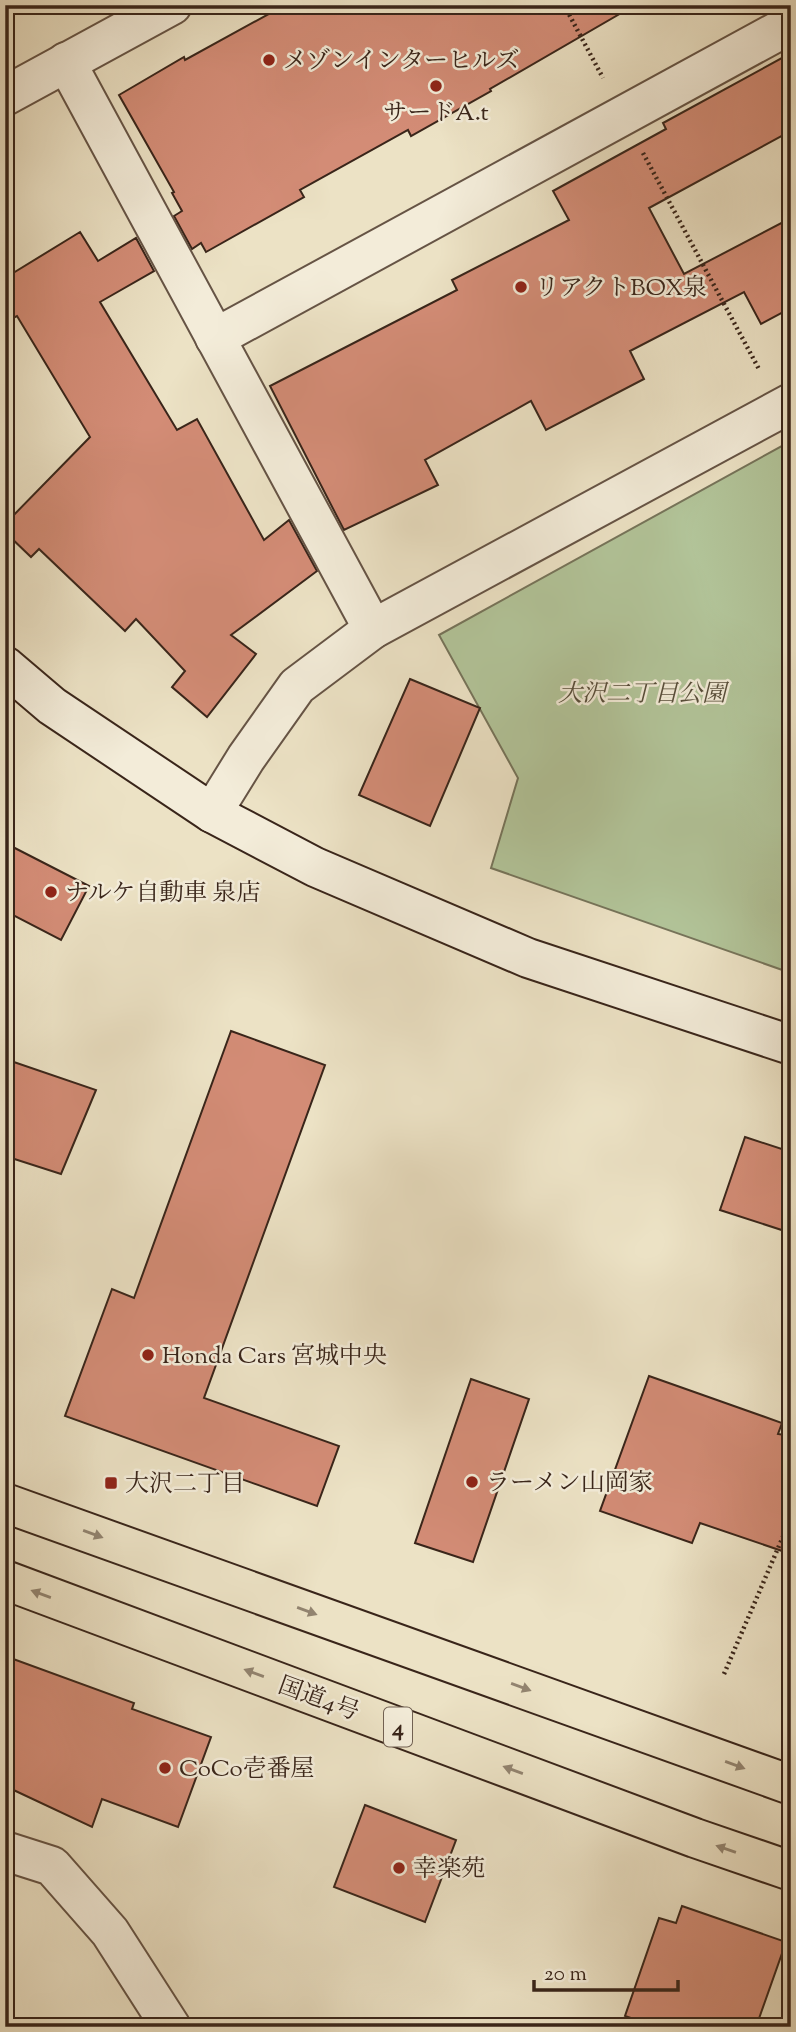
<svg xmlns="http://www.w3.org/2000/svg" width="796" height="2032" viewBox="0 0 796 2032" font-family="'Sorts Mill Goudy','Noto Serif JP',serif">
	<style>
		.green { fill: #b2c499; stroke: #76745a; stroke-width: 2 }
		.building { fill: #d38c76; stroke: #39251a; stroke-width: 2 }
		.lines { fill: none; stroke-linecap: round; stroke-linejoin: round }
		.street-casing { stroke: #665445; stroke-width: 42 }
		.secondary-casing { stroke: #39251a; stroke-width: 42 }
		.highway-casing { stroke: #39251a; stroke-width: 42 }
		.path { stroke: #39251a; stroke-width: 4.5; stroke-dasharray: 2 3.5; stroke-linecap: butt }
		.street { stroke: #f3ecd9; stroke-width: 38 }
		.secondary { stroke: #f3ecd9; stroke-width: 38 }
		.highway { stroke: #ece2c5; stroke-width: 38 }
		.oneway { fill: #928470 }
		.poi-dot { fill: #8f2418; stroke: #f3ecd9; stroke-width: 2.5 }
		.labels { text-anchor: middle; stroke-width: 5; stroke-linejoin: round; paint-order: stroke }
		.shield { fill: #f3ecd9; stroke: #716153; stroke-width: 2 }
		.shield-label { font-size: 23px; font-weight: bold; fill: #39251a }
		.poi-label { font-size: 24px; fill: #39251a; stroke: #f3ecd9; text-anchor: start }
		.park-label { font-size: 24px; font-style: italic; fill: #574d3a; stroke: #f3ecd9 }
		.street-label { font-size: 24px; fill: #39251a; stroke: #f3ecd9 }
	</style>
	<rect width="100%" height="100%" fill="#ece2c5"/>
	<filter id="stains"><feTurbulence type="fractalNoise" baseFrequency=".00286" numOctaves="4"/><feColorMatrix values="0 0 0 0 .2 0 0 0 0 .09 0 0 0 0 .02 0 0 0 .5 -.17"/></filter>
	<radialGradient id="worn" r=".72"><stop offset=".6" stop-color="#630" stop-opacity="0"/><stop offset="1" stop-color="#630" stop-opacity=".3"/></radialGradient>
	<polygon class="green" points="791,441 791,973 491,868 518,778 439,635"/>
	<g class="building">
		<polygon points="285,5 635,5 490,89 491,91 411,136 408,130 300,190 304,197 206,252 201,243 192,249 174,216 182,211 172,193 174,192 119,95 184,57 185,60"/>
		<polygon points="791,53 791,131 649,208 684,274 791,218 791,308 761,324 744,292 630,351 644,379 546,430 531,401 425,460 438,485 344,530 270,386 457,290 452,280 569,220 553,191 666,129 663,123"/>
		<polygon points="80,232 98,261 136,238 154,271 100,302 177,430 197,419 264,540 289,520 317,571 231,635 256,654 207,717 172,687 185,671 136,619 125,631 39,549 31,557 5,532 5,524 90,437 17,316 5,322 5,278"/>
		<polygon points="410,679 480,708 430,826 359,795"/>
		<polygon points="5,843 89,886 61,940 5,911"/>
		<polygon points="231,1031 325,1065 204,1398 339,1446 317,1506 65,1416 112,1289 134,1298"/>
		<polygon points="5,1059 96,1090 61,1174 5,1156"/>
		<polygon points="745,1137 791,1152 791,1233 720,1210"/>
		<polygon points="649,1376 782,1423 778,1434 791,1436 791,1554 700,1523 692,1543 600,1511"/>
		<polygon points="471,1379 529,1399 473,1562 415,1543"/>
		<polygon points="5,1656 134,1703 132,1709 211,1737 178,1827 102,1799 92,1827 5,1786"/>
		<polygon points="365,1805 456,1840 425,1922 334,1887"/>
		<polygon points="682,1906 786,1942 756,2027 657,2027 625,2016 659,1918 676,1923"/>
	</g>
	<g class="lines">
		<g class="street-casing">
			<g id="street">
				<polyline points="66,62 373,629"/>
				<polyline points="5,96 172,5"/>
				<polyline points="215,338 791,24"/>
				<polyline points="212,813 246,758 297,686 373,629 791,403"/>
				<polyline points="5,1851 52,1866 110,1932 171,2027"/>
			</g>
		</g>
		<g class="secondary-casing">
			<polyline id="secondary" points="5,666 52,706 212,813 315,867 528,958 791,1045"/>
		</g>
		<g class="highway-casing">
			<g id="highway">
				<polyline points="5,1503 791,1785"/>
				<polyline points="5,1580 695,1838 791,1871"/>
			</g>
		</g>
		<g class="path">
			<polyline points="564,5 603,78"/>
			<polyline points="643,153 760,371"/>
			<polyline points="724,1674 791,1518"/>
		</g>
		<use href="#street" class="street"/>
		<use href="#secondary" class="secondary"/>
		<use href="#highway" class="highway"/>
	</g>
	<defs><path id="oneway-solid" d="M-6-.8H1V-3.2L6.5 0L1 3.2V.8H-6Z" transform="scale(1.75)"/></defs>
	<g class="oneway">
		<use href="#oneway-solid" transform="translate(93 1534) rotate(20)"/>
		<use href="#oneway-solid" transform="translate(41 1594) rotate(-160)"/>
		<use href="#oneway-solid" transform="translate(307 1611) rotate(20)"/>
		<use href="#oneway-solid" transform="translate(254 1673) rotate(-160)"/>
		<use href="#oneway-solid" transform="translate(521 1687) rotate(20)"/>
		<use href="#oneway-solid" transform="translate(735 1765) rotate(20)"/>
		<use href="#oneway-solid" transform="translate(513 1770) rotate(-160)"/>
		<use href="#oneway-solid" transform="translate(726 1849) rotate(-161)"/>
	</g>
	<g class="poi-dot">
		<circle cx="269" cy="60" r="7"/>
		<circle cx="436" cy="86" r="7"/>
		<circle cx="521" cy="287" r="7"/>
		<circle cx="51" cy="892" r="7"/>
		<circle cx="148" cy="1355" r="7"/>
		<circle cx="472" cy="1482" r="7"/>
		<rect x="104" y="1476" width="14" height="14" rx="3.5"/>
		<circle cx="165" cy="1768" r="7"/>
		<circle cx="399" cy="1868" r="7"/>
	</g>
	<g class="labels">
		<rect class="shield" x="384" y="1707.5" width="28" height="39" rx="5"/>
		<g class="shield-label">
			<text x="398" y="1735">4</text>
		</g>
		<g class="poi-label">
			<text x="283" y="68">メゾンインターヒルズ</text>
			<text x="436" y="120" text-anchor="middle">サードA.t</text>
			<text x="535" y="295">リアクトBOX泉</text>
			<text x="65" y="900">ナルケ自動車 泉店</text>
			<text x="162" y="1363">Honda Cars 宮城中央</text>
			<text x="486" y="1490">ラーメン山岡家</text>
			<text x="125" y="1491">大沢二丁目</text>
			<text x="179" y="1776">CoCo壱番屋</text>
			<text x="413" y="1876">幸楽苑</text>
		</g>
		<g class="park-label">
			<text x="642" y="701">大沢二丁目公園</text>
		</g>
		<g class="street-label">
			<text transform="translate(319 1698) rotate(20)" y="8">国道4号</text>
		</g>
	</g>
	<rect width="796" height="2032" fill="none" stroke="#ece2c5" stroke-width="28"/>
	<rect x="7" y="7" width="782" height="2018" fill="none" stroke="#39251a" stroke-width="3.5"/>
	<rect x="14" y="14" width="768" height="2004" fill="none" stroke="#39251a" stroke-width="2"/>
	<path d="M534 1980v10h144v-10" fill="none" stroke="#39251a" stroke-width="3.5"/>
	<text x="544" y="1980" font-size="21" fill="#39251a" stroke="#f3ecd9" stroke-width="5" paint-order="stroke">20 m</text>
	<rect width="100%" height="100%" filter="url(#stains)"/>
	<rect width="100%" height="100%" fill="url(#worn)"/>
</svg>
